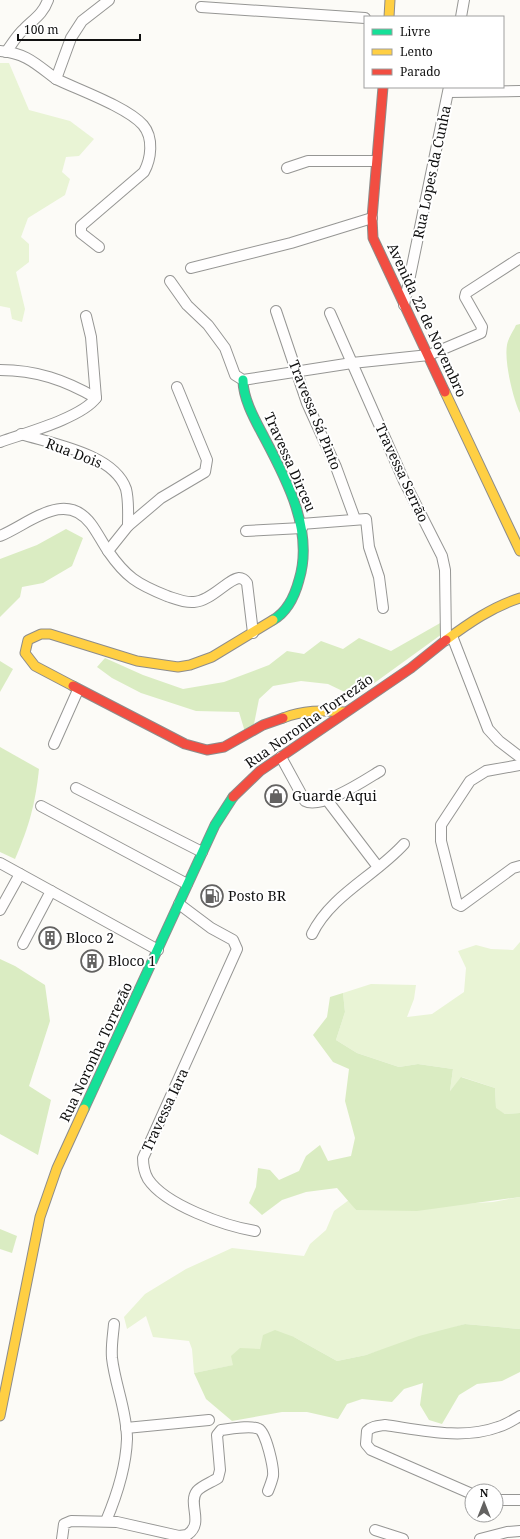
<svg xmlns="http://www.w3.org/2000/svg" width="520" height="1539" viewBox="0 0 520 1539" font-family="'Noto Serif',serif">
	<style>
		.green { fill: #e9f4d5 }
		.forest { fill: #daecc2 }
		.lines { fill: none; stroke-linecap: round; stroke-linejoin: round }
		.street-casing { stroke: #969694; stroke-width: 12 }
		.fast-casing { stroke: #8d8c8b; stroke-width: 11 }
		.slow-casing { stroke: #8d8c8b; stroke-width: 11 }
		.jam-casing { stroke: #8d8c8b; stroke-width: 11 }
		.street { stroke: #fffefe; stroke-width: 10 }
		.fast { stroke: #16e098; stroke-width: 9 }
		.slow { stroke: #ffcf43; stroke-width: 9 }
		.jam { stroke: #f24e42; stroke-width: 9 }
		.labels { text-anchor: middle; stroke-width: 4; stroke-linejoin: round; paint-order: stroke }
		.street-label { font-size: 14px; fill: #101010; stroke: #fff }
		.poi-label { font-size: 14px; fill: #101010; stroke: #fff; text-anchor: start }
	</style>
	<rect width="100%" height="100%" fill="#fcfbf7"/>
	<g class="green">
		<polygon points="0,63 9,63 29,110 70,121 94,139 79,156 66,157 62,172 70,179 65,195 28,218 21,237 29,244 29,262 16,272 25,309 22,322 12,319 10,308 0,306"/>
		<polygon points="520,942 520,1113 505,1114 496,1109 495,1088 462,1077 450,1091 453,1069 418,1064 399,1067 357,1053 336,1040 345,1012 343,993 371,984 416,985 414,999 407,1017 432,1014 464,992 466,968 458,951 476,945 491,949 513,950"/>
		<polygon points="520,1197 520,1329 465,1324 366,1355 337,1361 294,1337 260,1349 234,1365 194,1373 192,1349 189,1341 153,1337 146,1316 127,1329 124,1317 145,1294 186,1269 232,1248 304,1256 310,1244 326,1230 334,1211 349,1200 356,1210 493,1202"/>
	</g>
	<g class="forest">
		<path d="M520 324V413C513 399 504 361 507 345 508 338 514 330 516 325Z"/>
		<polygon points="66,529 83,538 72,566 43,583 22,587 20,597 0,617 0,559 37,545"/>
		<polygon points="442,622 442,634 355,697 328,684 301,681 273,686 259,699 254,724 245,732 239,712 196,711 141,693 112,678 97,667 105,658 143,675 183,689 224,682 269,665 287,651 304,654 321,641 343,649 359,638 391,651"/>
		<polygon points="0,661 13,669 0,692"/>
		<path d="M0 747 39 769C35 806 29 826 15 859L0 852Z"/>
		<polygon points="0,959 15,966 45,985 50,1021 29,1086 51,1100 38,1155 0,1134"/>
		<polygon points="343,993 345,1012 336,1040 357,1053 399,1067 418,1064 453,1069 450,1091 461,1077 495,1088 496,1108 505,1114 520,1113 520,1197 417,1211 356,1210 337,1188 306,1192 282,1200 262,1215 249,1203 256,1187 258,1168 270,1170 279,1180 299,1171 306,1156 320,1145 328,1161 351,1156 355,1138 345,1101 349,1069 333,1062 313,1035 327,1017 330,997"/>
		<polygon points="0,1229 17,1236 12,1253 0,1249"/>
		<polygon points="465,1324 520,1329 520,1372 502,1381 477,1384 459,1395 442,1424 429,1420 420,1405 423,1383 404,1389 392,1402 362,1399 347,1404 338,1419 307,1412 282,1412 232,1421 206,1399 194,1373 233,1365 231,1356 240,1348 260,1349 263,1335 275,1330 294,1337 337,1361 366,1355 419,1336"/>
	</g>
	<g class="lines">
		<g class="street-casing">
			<g id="street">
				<polyline points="201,7 365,18"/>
				<polyline points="461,17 464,0"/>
				<path d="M0 51C26 53 36 64 56 79L71 38 82 21 109 0"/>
				<path d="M6 52C12 44 17 35 24 29 34 19 43 14 48 0"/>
				<path d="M56 79C79 90 127 107 143 125 154 138 151 159 144 172L81 226V233L99 247"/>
				<polyline points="449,92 520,91"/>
				<polyline points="287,168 308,161 376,161"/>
				<polyline points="191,268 291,243 372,218"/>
				<polyline points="170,281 187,305 208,325 225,348 235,375 243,380 352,363 429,355 481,333 482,327 465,297 466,293 520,258"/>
				<polyline points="404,305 449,87"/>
				<polyline points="276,311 307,403 336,467 355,519"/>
				<polyline points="330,313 404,481 442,556 445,570 446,640"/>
				<path d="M0 370C36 370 65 380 96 398"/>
				<path d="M177 387 207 460 205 472 161 498 128 526 108 551C126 577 137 584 167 596 176 599 185 603 194 602 211 601 228 579 239 578 243 578 245 580 247 583L253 633"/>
				<path d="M21 434C53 444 114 454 126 489 129 501 128 514 128 526"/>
				<path d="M0 442C25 433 81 418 96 398L91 337 86 316"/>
				<polyline points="301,524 366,519 369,547 379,577 383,608"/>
				<polyline points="246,531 302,528"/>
				<path d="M0 536C29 524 65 489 91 524 97 532 102 542 108 551"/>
				<polyline points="452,636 488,729 499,741 520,757"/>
				<polyline points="54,744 78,690"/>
				<path d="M281 757 305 801C321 810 365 780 380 771"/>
				<polyline points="520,765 486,771 470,781 441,825 441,841 457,904 461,906 513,868 520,866"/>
				<polyline points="76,788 202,852"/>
				<polyline points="327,800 378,867"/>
				<polyline points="41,806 187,884"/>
				<polyline points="0,863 158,950"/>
				<path d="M179 904 211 928 233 940 237 949 143 1158C143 1165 144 1172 148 1179 165 1205 225 1226 255 1231"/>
				<polyline points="0,910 20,874"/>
				<path d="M312 934C331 895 375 876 404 844"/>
				<polyline points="23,944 51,891"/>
				<polyline points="126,1428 209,1420"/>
				<path d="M472 1494 371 1450 366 1444 367 1431C372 1426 378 1426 385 1425 421 1430 463 1440 498 1427 506 1425 513 1420 520 1416"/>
				<polyline points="496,1500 520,1500"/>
				<path d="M106 1521C117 1495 126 1468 127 1439 127 1411 115 1385 112 1358 111 1346 113 1336 114 1324"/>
				<polyline points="375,1530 403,1539"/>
				<path d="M62 1539 64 1524 71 1521 117 1522 179 1536 187 1535C205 1523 187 1504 197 1491 201 1486 212 1482 218 1478L220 1470 217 1435 221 1430C230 1429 251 1425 259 1429 266 1432 274 1468 273 1476 272 1481 270 1486 268 1491"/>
				<polyline points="480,1539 507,1532 520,1531"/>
			</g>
		</g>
		<g class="fast-casing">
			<g id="fast">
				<path d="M243 380C243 399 255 420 264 437 287 480 314 531 299 580 295 595 287 612 273 620"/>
				<polyline points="84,1109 215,825 233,797"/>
			</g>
		</g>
		<g class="slow-casing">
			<g id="slow">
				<polyline points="389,17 390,0"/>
				<polyline points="445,392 520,551"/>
				<path d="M446 640C469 623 492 607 520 598"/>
				<polyline points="73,686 35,666 25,653 28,640 41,634 50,634 137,661 178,667 190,665 212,657 273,620"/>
				<path d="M283 718C303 710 322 710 344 712"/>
				<polyline points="0,1416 40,1217 57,1168 84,1109"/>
			</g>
		</g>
		<g class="jam-casing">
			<g id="jam">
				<polyline points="383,87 372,218 373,238 445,392"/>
				<polyline points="73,686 185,744 207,750 224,747 263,725 283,718"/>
				<polyline points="233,797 260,771 411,668 446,640"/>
			</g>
		</g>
		<use href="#street" class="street"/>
		<use href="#fast" class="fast"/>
		<use href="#slow" class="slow"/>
		<use href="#jam" class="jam"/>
	</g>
	<defs>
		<g id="shop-ring" transform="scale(1.15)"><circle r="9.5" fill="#fff" stroke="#636261" stroke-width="1.5"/><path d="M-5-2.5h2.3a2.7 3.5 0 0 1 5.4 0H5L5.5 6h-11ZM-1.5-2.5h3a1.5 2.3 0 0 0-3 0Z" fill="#636261"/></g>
		<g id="fuel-ring" transform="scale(1.15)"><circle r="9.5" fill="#fff" stroke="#636261" stroke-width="1.5"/><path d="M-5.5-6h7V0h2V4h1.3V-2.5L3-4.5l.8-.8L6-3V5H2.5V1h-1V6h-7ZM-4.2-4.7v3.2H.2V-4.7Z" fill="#636261"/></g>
		<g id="building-ring" transform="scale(1.15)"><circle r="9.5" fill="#fff" stroke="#636261" stroke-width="1.5"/><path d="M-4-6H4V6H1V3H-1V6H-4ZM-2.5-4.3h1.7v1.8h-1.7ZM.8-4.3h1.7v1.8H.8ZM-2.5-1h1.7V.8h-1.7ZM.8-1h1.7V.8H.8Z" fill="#636261"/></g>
	</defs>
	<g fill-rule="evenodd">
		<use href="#shop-ring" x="276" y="796"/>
		<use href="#fuel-ring" x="212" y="896"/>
		<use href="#building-ring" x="50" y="938"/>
		<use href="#building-ring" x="92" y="961"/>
	</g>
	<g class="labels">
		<g class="street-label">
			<text transform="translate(432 172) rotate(-78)" y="5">Rua Lopes da Cunha</text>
			<text transform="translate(427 320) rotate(65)" y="5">Avenida 22 de Novembro</text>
			<text transform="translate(315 415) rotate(68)" y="5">Travessa Sá Pinto</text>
			<text transform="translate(74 453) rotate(21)" y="5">Rua Dois</text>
			<text transform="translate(290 462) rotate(66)" y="5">Travessa Dirceu</text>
			<text transform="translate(402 473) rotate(65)" y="5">Travessa Serrão</text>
			<text transform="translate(309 721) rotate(-35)" y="5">Rua Noronha Torrezão</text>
			<text transform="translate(96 1052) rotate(-65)" y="5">Rua Noronha Torrezão</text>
			<text transform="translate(165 1110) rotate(-65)" y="5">Travessa Iara</text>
		</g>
		<g class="poi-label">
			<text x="292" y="801">Guarde Aqui</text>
			<text x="228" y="901">Posto BR</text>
			<text x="66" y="943">Bloco 2</text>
			<text x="108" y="966">Bloco 1</text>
		</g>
	</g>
	<rect x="364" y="16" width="140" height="72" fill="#ffffff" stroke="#9f9f9f"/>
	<rect x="372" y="29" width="20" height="6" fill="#16e098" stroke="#9f9f9f"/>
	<text x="400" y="36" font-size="12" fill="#101010">Livre</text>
	<rect x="372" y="49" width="20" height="6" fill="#ffcf43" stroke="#9f9f9f"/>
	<text x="400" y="56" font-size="12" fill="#101010">Lento</text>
	<rect x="372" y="69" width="20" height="6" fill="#f24e42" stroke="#9f9f9f"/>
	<text x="400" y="76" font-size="12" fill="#101010">Parado</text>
	<g transform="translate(484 1503)"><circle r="19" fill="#ffffff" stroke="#9f9f9f"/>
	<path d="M0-3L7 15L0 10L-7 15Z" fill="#636261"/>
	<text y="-6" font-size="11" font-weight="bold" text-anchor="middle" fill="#101010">N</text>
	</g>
	<path d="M18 34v6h122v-6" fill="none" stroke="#101010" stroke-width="2"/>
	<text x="24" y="34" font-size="12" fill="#101010" stroke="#ffffff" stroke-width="3" paint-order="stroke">100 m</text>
</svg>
